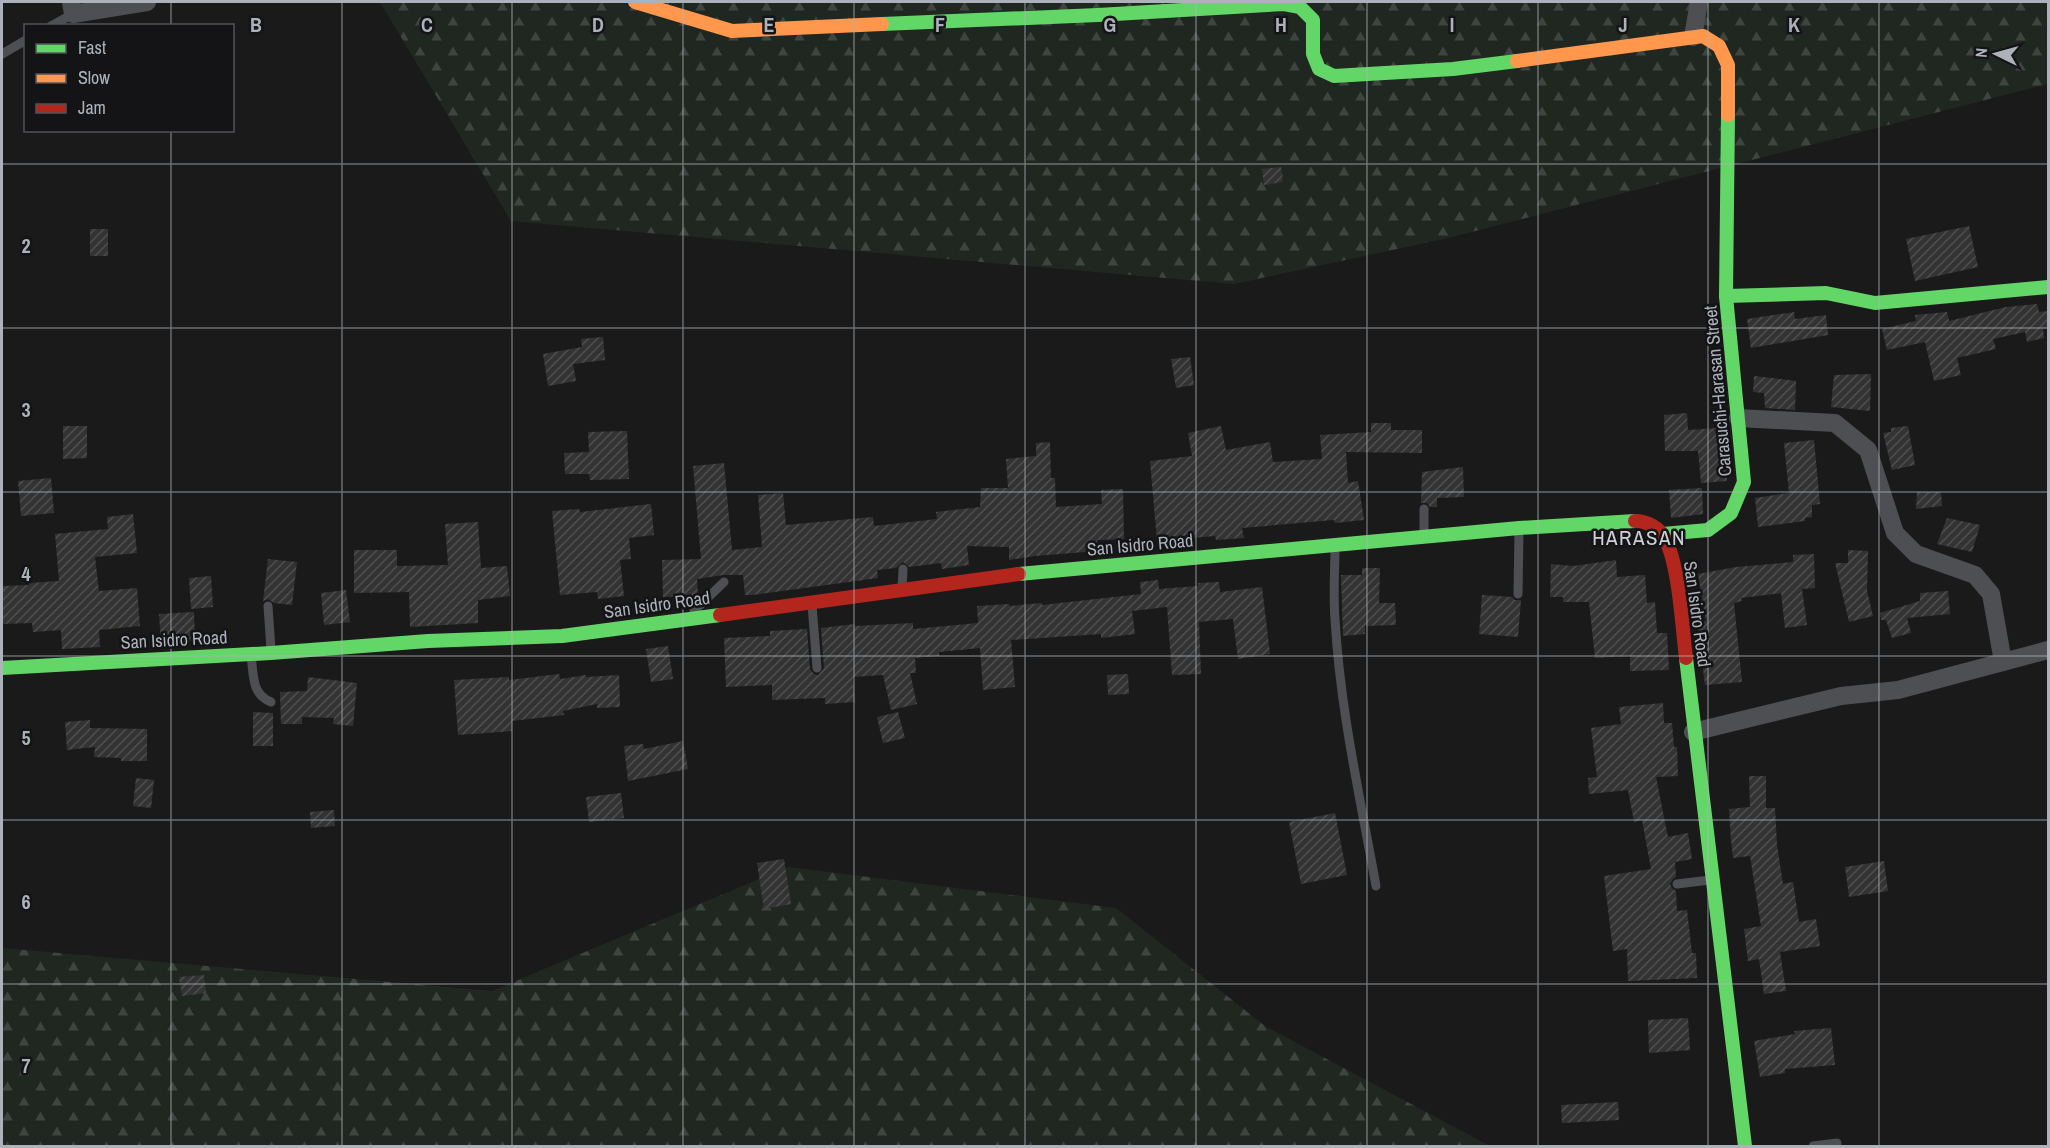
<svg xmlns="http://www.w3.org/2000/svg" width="2050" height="1148" viewBox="0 0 2050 1148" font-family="'Archivo Narrow',sans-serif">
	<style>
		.forest { fill: url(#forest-firs) }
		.building { fill: url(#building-hatch) }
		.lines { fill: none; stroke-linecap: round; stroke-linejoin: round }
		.lane { stroke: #4e4f53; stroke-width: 9 }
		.street { stroke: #4e4f53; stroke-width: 18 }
		.fast { stroke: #63d668; stroke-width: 14 }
		.slow { stroke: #ff974d; stroke-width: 14 }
		.jam { stroke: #b3261e; stroke-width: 14 }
		.grid { fill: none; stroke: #acb1ba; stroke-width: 1.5; stroke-opacity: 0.55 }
		.labels { text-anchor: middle; stroke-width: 5; stroke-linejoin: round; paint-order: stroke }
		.street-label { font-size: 18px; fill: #acb1ba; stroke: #141416 }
		.quarter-label { font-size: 21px; letter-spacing: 1.5px; fill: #cdd0d6; stroke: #141416 }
		.grid-label { font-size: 20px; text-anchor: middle; font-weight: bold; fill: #acb1ba; stroke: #141416; stroke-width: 5; stroke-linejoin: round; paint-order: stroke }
	</style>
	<defs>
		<pattern id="forest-firs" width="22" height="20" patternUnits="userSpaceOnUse" patternTransform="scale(1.5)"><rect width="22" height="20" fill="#202721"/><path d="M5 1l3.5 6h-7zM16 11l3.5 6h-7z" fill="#3e443f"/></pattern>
		<pattern id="building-hatch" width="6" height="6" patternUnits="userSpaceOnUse" patternTransform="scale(1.5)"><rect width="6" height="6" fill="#333334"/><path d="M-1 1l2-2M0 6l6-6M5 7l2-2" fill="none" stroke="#4e4e4f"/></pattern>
	</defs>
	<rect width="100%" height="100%" fill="#1a1a1a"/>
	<g class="forest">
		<polygon points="380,2 2048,2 2048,84 1448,238 1234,284 511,221"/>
		<polygon points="788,867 1116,908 1265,1026 1490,1146 2,1146 2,948 492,991"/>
	</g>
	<g class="building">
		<polygon points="1281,167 1283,182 1264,185 1262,169"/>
		<polygon points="1969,226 1978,267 1915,281 1906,239"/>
		<rect x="90" y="229" width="18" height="27"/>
		<polygon points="2037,304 2039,312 2049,311 2049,328 2043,329 2044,338 2027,342 2025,332 1993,339 1996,349 1957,358 1961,375 1934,381 1925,342 1887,350 1882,329 1916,321 1915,315 1947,312 1949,321 2006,307"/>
		<polygon points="1794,312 1795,319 1826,315 1828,335 1751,348 1747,319"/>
		<polygon points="603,337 605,360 573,364 576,381 548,386 543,354 582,347 581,339"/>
		<polygon points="1190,357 1194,385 1176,388 1171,359"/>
		<polygon points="1871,374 1870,411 1831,407 1834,375"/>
		<polygon points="1754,376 1796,381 1795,410 1765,408 1764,393 1753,392"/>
		<polygon points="1687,413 1688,430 1717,428 1719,456 1726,455 1727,481 1701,483 1698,451 1665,451 1664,415"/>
		<polygon points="1371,423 1391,423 1391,430 1422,430 1422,453 1346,452 1348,483 1358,481 1364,520 1335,523 1334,520 1242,528 1244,538 1216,540 1215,536 1157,541 1150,461 1192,456 1188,433 1221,426 1226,450 1270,442 1273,462 1322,459 1320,435 1371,432"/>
		<polygon points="63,426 87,426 87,458 63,459"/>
		<polygon points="1908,426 1915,465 1892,470 1883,433 1891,432 1891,428"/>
		<polygon points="627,431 629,479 590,480 589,474 565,474 564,453 589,452 588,432"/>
		<polygon points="1814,440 1820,504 1812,505 1812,517 1805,518 1805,521 1758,527 1755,498 1789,493 1784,443"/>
		<polygon points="1050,442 1051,478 1055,478 1056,507 1102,504 1101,490 1123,489 1124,539 1097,540 1098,551 1035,556 1009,560 1009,547 967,546 969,565 942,569 941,563 909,567 903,562 896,568 877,570 878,578 752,595 745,595 743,575 723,575 697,579 698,596 663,597 662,560 701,559 693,466 724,463 732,550 762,547 758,495 783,493 786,525 873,517 874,526 937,519 936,512 980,507 981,488 1008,488 1006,459 1036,456 1036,443"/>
		<polygon points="1463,467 1464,497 1437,498 1437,507 1430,507 1427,503 1421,503 1422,472"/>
		<polygon points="51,478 54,513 21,516 18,481"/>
		<polygon points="1702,488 1703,514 1671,518 1669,490"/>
		<polygon points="1917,492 1941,492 1942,506 1916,509"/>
		<polygon points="651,504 654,535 629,538 631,559 620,560 624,596 598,599 597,592 560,595 552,511 579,509 580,512"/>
		<polygon points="133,514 137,553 95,557 99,591 137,588 140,626 99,630 100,647 62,649 61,630 33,632 32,623 2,624 2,586 29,585 29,583 59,581 55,534 108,529 107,517"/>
		<polygon points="1947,518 1980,525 1972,552 1937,544"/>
		<polygon points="478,522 481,568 507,566 510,596 478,600 478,623 410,627 409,592 354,593 354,550 397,550 397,566 448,565 445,524"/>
		<polygon points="1848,550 1868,551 1867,591 1873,616 1849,622 1835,563 1848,563"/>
		<polygon points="1814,554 1815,588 1802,589 1807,625 1785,628 1781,593 1741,598 1742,601 1734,603 1742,682 1705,685 1697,621 1706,621 1698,574 1736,567 1793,562 1793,555"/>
		<polygon points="268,559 297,562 292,605 274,603 268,599 263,601"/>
		<polygon points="1616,560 1617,577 1645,575 1647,603 1655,602 1657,633 1667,633 1669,670 1630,671 1630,656 1595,658 1589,602 1563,602 1563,597 1550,597 1551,564 1573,566"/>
		<polygon points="1362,568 1380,568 1379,603 1395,603 1396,625 1365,626 1365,634 1343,636 1341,575 1362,575"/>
		<polygon points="211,576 213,607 191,609 189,578"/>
		<polygon points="1158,580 1159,589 1198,586 1198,583 1219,582 1220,592 1262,587 1270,654 1238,659 1233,619 1199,622 1201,674 1172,675 1167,607 1132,611 1135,634 1101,638 1101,634 1011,640 1015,687 983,690 980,648 939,652 939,656 915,658 916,673 910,673 917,704 891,710 883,675 853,677 855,702 825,704 825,698 772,700 772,685 726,687 724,638 770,636 770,631 807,629 810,669 814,674 818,675 824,668 821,628 855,624 855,626 913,623 913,629 978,623 977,606 1009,604 1009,606 1042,603 1042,605 1141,594 1140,582"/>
		<polygon points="346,590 350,622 324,625 321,593"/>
		<polygon points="1948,591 1950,614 1907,618 1911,633 1892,638 1886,620 1881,620 1880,613 1920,601 1920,593"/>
		<polygon points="1482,595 1512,597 1515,600 1521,600 1518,637 1479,634"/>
		<polygon points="194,612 195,641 161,643 159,614"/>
		<polygon points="668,646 673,679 651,682 646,649"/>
		<polygon points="559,674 560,679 586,675 586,677 619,675 620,707 597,708 597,704 563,711 564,715 512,721 512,731 458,735 454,680 509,677 509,680"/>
		<polygon points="1128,674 1129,694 1108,695 1107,675"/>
		<polygon points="308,677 357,683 353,726 333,724 334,718 302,717 302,724 281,724 280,692 307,691"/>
		<polygon points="1663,703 1664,723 1672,723 1674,747 1677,747 1678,776 1656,777 1668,837 1688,833 1692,859 1675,862 1676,877 1673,879 1670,884 1672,888 1676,891 1677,911 1687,910 1692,953 1696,953 1697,978 1628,981 1627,949 1613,951 1604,876 1651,869 1642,820 1634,822 1628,790 1589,794 1588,778 1597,777 1591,728 1621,724 1619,707"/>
		<polygon points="253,712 273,713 273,746 253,746"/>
		<polygon points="898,712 905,738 883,743 877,717"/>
		<polygon points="90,720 90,728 147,729 147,761 121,761 121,758 94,757 95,747 67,750 65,722"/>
		<polygon points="683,741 688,769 628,781 624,746 643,744 644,749"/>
		<polygon points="1749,776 1766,776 1766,808 1775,808 1777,845 1783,884 1793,882 1799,922 1816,919 1820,946 1780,952 1786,991 1764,994 1759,959 1748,961 1744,929 1761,926 1750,856 1733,858 1731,840 1729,809 1750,807"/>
		<polygon points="136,778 154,780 151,808 133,806"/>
		<polygon points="621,793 624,818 589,822 586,797"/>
		<polygon points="334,810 335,826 311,828 310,812"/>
		<polygon points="1335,813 1347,875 1301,884 1289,822"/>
		<polygon points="784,859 791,904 764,909 757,863"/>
		<polygon points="1884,861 1888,891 1849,897 1845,867"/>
		<polygon points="204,975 206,993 182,996 179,977"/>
		<polygon points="1688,1018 1690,1050 1649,1053 1648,1020"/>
		<polygon points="1831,1028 1835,1065 1785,1069 1785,1073 1760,1077 1754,1041 1795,1034 1794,1031"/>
		<polygon points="1618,1102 1619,1120 1562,1123 1561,1105"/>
	</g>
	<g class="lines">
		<g class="lane">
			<polyline points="51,26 73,14"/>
			<polyline points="2,54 26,40"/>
			<polyline points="1424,534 1424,509"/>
			<path d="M1335 546C1335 570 1333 595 1335 619 1340 709 1360 797 1376 886"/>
			<polyline points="902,589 903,569"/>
			<polyline points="1518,594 1519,530"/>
			<polyline points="812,605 817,668"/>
			<polyline points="268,606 271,650"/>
			<polyline points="694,611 724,582"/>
			<path d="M251 656C254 675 251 694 271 702"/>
			<polyline points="1677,884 1710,880"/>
			<polyline points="1813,1146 1837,1143"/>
		</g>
		<g class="street">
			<polyline points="71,2 73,14 147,2"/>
			<polyline points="1693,37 1699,2"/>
			<polyline points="1738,418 1835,423 1868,450 1895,533 1916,554 1975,575 1991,594 2003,662"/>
			<polyline points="1693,732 1841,696 1898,690 2048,650"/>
		</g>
		<g class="fast">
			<polyline points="882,24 1098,15 1284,4 1300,7 1313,20 1313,54 1319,69 1334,76 1453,69 1517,61"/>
			<polyline points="1726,296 1826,293 1875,303 2048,287"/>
			<polyline points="1663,534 1708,530 1731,513 1744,482 1726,296 1728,115"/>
			<polyline points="1019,574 1519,528 1635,521"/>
			<polyline points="1686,658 1745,1146"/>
			<polyline points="2,668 271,653 428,641 562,636 720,615"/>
		</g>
		<g class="slow">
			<polyline points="635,2 732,31 882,24"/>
			<polyline points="1517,61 1703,36 1719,46 1728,65 1728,115"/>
		</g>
		<g class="jam">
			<path d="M1635 521C1647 521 1660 528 1665 539 1679 564 1682 627 1686 658"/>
			<polyline points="720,615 1019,574"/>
		</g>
	</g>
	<path class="grid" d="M171 2V26M342 2V1146M512 2V1146M683 2V1146M854 2V1146M1025 2V1146M1196 2V1146M1367 2V1146M1538 2V1146M1708 2V1146M1879 2V1146M171 130V1146M2 164H2048M2 328H2048M2 492H2048M2 656H2048M2 820H2048M2 984H2048"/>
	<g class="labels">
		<g class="street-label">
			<text transform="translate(1718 391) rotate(-95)" y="6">Carasuchi-Harasan Street</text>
			<text transform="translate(1140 545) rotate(-5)" y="6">San Isidro Road</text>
			<text transform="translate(657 605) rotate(-8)" y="6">San Isidro Road</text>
			<text transform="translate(1697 614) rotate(82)" y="6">San Isidro Road</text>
			<text transform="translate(174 640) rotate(-3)" y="6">San Isidro Road</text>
		</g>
		<g class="quarter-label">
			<text x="1639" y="545">HARASAN</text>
		</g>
	</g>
	<g class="grid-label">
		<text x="256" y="32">B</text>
		<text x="427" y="32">C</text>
		<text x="598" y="32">D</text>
		<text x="769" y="32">E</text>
		<text x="940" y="32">F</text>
		<text x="1110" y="32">G</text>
		<text x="1281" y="32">H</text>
		<text x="1452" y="32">I</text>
		<text x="1623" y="32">J</text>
		<text x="1794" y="32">K</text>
		<text x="26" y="253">2</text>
		<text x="26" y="417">3</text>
		<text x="26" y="581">4</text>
		<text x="26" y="745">5</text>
		<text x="26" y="909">6</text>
		<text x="26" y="1073">7</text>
	</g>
	<rect width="2050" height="1148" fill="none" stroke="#acb1ba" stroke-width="6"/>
	<rect x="24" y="24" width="210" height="108" fill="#141416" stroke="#515358" stroke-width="1.5"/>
	<rect x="36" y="44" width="30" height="9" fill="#63d668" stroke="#515358" stroke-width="1.5"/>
	<text x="78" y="54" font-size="18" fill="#acb1ba">Fast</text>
	<rect x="36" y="74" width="30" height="9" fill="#ff974d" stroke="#515358" stroke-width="1.5"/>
	<text x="78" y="84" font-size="18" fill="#acb1ba">Slow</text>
	<rect x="36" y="104" width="30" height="9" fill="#b3261e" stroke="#515358" stroke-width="1.5"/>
	<text x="78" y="114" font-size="18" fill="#acb1ba">Jam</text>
	<g transform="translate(1996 54) rotate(275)" stroke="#141416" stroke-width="4.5" paint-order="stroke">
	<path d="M0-4.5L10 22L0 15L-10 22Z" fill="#acb1ba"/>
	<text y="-9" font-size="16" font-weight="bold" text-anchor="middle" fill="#acb1ba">N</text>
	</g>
</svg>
